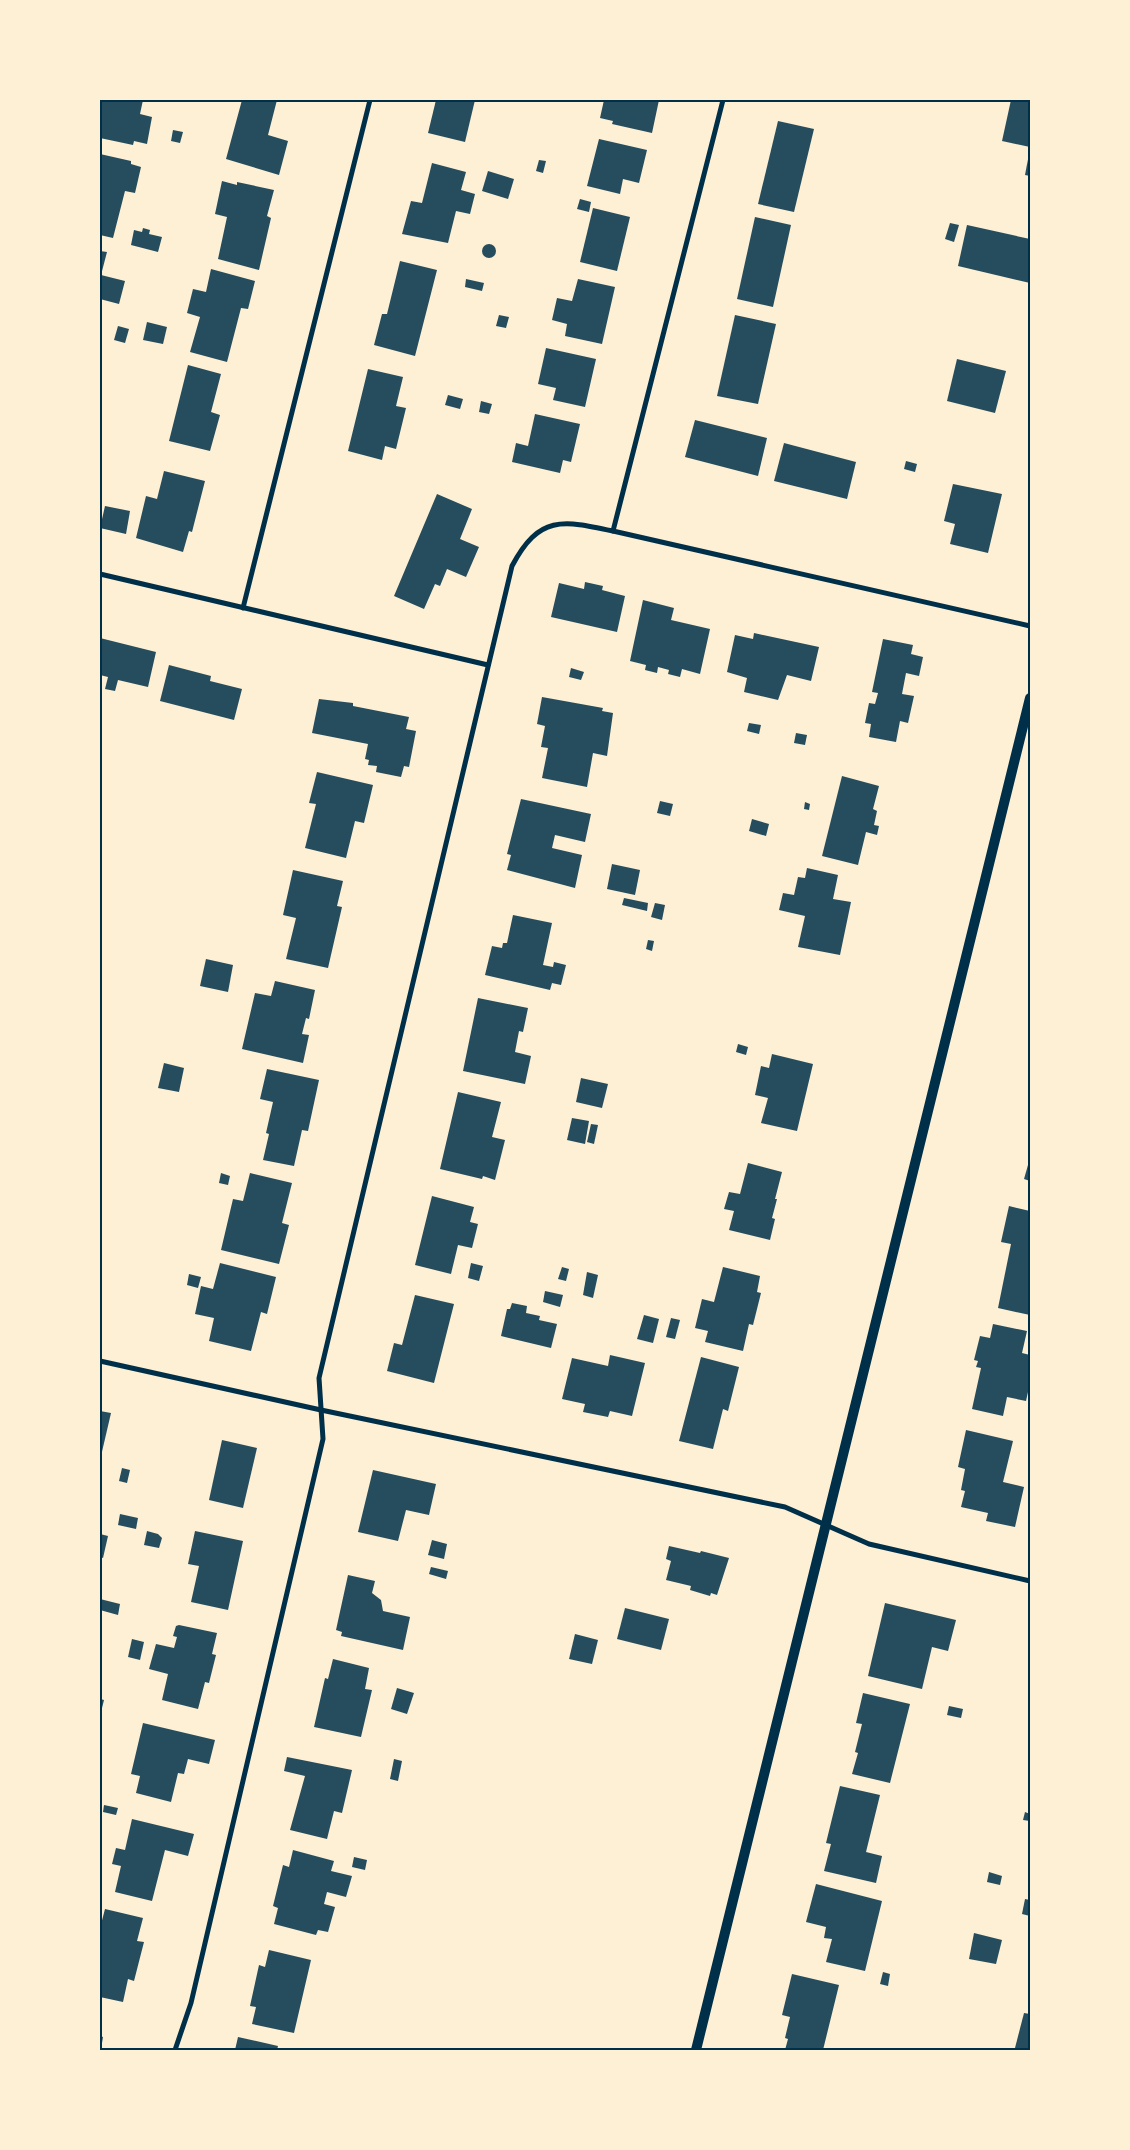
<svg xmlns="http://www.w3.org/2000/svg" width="1130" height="2150" viewBox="0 0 1130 2150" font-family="Karla,sans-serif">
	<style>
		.building { fill: #264d5e }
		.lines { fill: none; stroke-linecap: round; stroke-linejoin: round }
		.minor { stroke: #003049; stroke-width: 5 }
		.secondary { stroke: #003049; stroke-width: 10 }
		.neatline { fill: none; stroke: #003049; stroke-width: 2 }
	</style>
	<rect width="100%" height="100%" fill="#fdf0d5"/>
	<g class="building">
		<polygon points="102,100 143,100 140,114 152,117 147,144 134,141 133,145 100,138"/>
		<polygon points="242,100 277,100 268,135 288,141 279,175 226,159"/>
		<polygon points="436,100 475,100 465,142 428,133"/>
		<polygon points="604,100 659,100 652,133 612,124 613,121 600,118"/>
		<polygon points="1011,100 1030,100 1030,147 1002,141"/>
		<polygon points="778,121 814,129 794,212 758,204"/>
		<polygon points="173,130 183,132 180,143 171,141"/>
		<polygon points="599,139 647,150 639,183 623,179 620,194 587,186"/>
		<polygon points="100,154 131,161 131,164 141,167 135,193 125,191 113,238 100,235"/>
		<polygon points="1029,154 1030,155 1030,176 1025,175"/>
		<polygon points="539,160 546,161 543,173 536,171"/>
		<polygon points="432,163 466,172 461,190 475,194 470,214 456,211 448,243 402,234 411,201 422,203"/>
		<polygon points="488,171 514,179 508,199 482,191"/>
		<polygon points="222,181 237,185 237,182 274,190 267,216 271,218 259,270 218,259 227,217 215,214"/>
		<polygon points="580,199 591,202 589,212 577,209"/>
		<polygon points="593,208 630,217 617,271 580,262"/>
		<polygon points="755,217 791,225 773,307 737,299"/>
		<polygon points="950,223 959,225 954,242 945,239"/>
		<polygon points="967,225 1030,239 1030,283 958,266"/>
		<polygon points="143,228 150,230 149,234 162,237 158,252 131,245 134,230 142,232"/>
		<circle cx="489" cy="251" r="7"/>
		<polygon points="100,251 107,252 101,275 125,281 119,304 100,299"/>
		<polygon points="400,261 437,270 415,356 374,345 382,314 387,314"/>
		<polygon points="211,269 255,281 248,309 241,308 227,362 190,352 200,317 187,313 193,289 206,292"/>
		<polygon points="466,279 484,283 482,291 465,287"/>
		<polygon points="578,279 615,287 602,344 565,336 567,324 552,320 557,298 572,301"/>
		<polygon points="499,315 509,317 506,328 496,326"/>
		<polygon points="735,315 776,324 758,404 717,396"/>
		<polygon points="147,322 167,327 163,344 143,340"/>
		<polygon points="118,326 129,329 125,343 114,340"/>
		<polygon points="546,348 596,359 585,407 553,400 556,388 538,384"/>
		<polygon points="957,359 1006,371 995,413 947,401"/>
		<polygon points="188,365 221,374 211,412 220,415 210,451 169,441"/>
		<polygon points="368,369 403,377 396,406 406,408 396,449 385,446 382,460 348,451"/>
		<polygon points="448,395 463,399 460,409 445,405"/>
		<polygon points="481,401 492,404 489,414 479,412"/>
		<polygon points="535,414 580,424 571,462 563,460 560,473 512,462 516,443 528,446"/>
		<polygon points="695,420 767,438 758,476 685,457"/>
		<polygon points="784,443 856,462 847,499 774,481"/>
		<polygon points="906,461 917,464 915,472 904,469"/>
		<polygon points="164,471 205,481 192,532 189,531 183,552 136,538 146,496 157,499"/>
		<polygon points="953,484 1002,494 988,553 950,544 955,524 944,521"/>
		<polygon points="437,494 472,509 460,539 479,547 466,577 447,569 440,586 435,584 424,609 394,596"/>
		<polygon points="105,506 130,511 126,534 100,528"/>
		<polygon points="585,582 603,586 602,590 625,596 617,632 551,617 559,583 584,589"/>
		<polygon points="643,600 674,608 671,620 710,629 700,674 682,669 680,677 668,674 669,670 658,667 657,673 645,670 646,665 630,661"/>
		<polygon points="754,633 819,647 811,681 787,675 778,700 744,692 747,678 727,672 735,635 753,639"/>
		<polygon points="100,638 156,652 148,687 118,680 115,691 105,689 108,677 100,675"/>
		<polygon points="883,639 913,645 911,654 923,657 919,676 906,673 902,694 914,696 908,723 900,721 896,742 869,737 871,724 865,723 869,703 875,704 878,693 872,692"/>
		<polygon points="169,665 211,676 210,681 242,689 234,720 160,701"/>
		<polygon points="571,668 584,672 581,680 569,677"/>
		<polygon points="542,697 603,708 602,711 613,713 607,756 593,753 587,787 542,778 548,748 541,747 545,726 537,724"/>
		<polygon points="319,699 353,703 353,706 409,717 406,729 416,731 409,767 404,766 401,777 376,772 377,766 368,765 369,760 365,759 368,744 312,733"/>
		<polygon points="749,723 761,725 759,734 747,731"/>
		<polygon points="796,733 807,735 805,745 794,743"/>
		<polygon points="317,772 373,785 364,823 355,821 346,858 305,848 316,804 309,803"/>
		<polygon points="842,776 879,786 873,809 877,811 874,825 879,826 877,835 866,832 858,865 822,856"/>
		<polygon points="521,799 591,814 585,842 555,835 552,848 582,855 575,888 507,870 511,855 507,854"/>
		<polygon points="660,801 673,804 670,816 657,813"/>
		<polygon points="805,802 810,804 809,810 804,809"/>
		<polygon points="752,819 769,824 766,836 749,831"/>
		<polygon points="612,864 640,870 635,895 607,889"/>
		<polygon points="807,868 838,875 833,899 851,902 840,955 798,947 805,916 779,910 783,893 794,895 798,877 805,878"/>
		<polygon points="293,870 343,881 337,906 342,907 328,968 286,959 296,918 283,915"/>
		<polygon points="624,898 648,903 647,911 622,905"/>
		<polygon points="655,903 665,905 662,920 651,917"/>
		<polygon points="513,915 552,923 543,965 553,967 554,962 566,965 561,985 552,983 550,990 485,975 492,946 502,948 503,943 507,943"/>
		<polygon points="648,940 654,941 652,951 646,949"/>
		<polygon points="206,959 233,965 228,992 200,986"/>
		<polygon points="275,981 315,990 309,1019 306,1018 302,1034 309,1035 303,1063 242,1049 255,993 271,996"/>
		<polygon points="478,998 528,1008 523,1032 519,1031 515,1052 531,1056 525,1084 463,1071"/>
		<polygon points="738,1044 748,1047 746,1055 736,1052"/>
		<polygon points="772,1054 813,1064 797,1131 761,1123 768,1098 755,1095 761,1066 769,1068"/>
		<polygon points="164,1063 184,1068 179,1092 158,1088"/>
		<polygon points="267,1069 319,1080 308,1131 302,1130 294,1166 263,1160 269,1134 266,1133 273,1102 260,1099"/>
		<polygon points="581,1078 608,1084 602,1108 576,1102"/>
		<polygon points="458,1092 501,1102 492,1137 505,1140 495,1180 483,1176 482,1179 440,1169"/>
		<polygon points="572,1118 589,1121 585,1144 567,1140"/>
		<polygon points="591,1124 598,1125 594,1144 587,1142"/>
		<polygon points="1030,1158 1030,1181 1024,1179"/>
		<polygon points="748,1163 782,1172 775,1199 777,1199 772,1218 775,1219 770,1240 729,1230 734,1211 724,1209 729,1192 740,1194"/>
		<polygon points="221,1173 230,1176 228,1185 219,1183"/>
		<polygon points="250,1173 292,1183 282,1223 289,1225 279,1264 221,1250 233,1199 243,1201"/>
		<polygon points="432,1196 474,1207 470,1222 478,1224 472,1248 458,1245 451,1274 415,1265"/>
		<polygon points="1009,1206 1030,1211 1030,1315 998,1308 1011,1244 1001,1242"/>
		<polygon points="220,1263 276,1277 267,1314 261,1312 251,1351 209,1341 214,1318 195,1314 201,1286 213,1289"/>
		<polygon points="471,1263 483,1266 479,1281 468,1278"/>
		<polygon points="562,1267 569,1269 566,1281 558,1279"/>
		<polygon points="723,1267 760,1276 757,1292 761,1293 753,1325 749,1324 743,1351 705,1342 708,1331 695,1328 702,1299 714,1302"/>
		<polygon points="587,1272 598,1275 593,1298 583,1295"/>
		<polygon points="189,1274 201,1277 198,1288 187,1285"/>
		<polygon points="545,1291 563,1295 560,1307 543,1302"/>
		<polygon points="415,1295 454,1304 434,1383 387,1371 394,1343 402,1345"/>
		<polygon points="512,1303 527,1306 526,1313 540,1316 539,1320 557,1324 551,1348 501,1336 507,1309 510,1309"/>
		<polygon points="644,1315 659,1319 653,1343 637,1339"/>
		<polygon points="671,1318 680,1320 675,1339 666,1337"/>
		<polygon points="993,1324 1027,1331 1022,1353 1030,1355 1030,1383 1026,1401 1007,1397 1003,1416 972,1409 981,1368 976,1367 978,1361 974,1360 980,1336 990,1338"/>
		<polygon points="610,1355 645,1363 632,1416 610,1411 608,1417 583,1412 585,1404 562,1399 572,1358 608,1366"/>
		<polygon points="701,1357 739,1367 728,1411 723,1409 713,1449 679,1441"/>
		<polygon points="100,1411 111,1413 101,1456 100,1456"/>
		<polygon points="966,1430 1013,1441 1003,1482 1024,1487 1015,1527 986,1521 988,1513 961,1507 965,1491 961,1490 965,1469 958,1467"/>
		<polygon points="222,1440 257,1448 243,1508 209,1500"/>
		<polygon points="122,1468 130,1470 127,1483 119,1481"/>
		<polygon points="373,1470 436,1484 429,1515 406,1510 398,1541 358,1532"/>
		<polygon points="120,1514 138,1518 136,1529 118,1525"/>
		<polygon points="147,1531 158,1534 162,1538 159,1548 144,1545"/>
		<polygon points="195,1531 243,1541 228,1610 191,1602 199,1566 188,1564"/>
		<polygon points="100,1534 108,1536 103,1558 100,1557"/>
		<polygon points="432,1540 447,1544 444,1559 428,1555"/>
		<polygon points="669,1546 700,1553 701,1551 729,1558 717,1595 711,1593 710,1596 690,1590 691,1586 666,1580 671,1561 666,1559"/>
		<polygon points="431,1567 448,1571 446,1579 429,1574"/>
		<polygon points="348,1575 375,1581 372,1593 381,1600 383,1611 410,1617 403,1650 341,1636 342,1632 336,1630"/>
		<polygon points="100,1599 120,1604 118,1615 100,1610"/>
		<polygon points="885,1603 956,1620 948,1651 932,1647 922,1689 868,1676"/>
		<polygon points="625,1608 669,1619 661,1650 617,1639"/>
		<polygon points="179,1625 217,1633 212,1654 216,1655 209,1683 205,1682 198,1709 162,1700 168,1674 149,1669 156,1644 174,1648 177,1637 173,1636 176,1626"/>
		<polygon points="575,1634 598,1640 592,1664 569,1659"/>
		<polygon points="132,1639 144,1642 140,1660 128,1657"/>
		<polygon points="333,1659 369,1668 365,1689 372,1690 361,1737 314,1727 325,1678 328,1679"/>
		<polygon points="397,1688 414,1693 407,1714 391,1709"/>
		<polygon points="863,1693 910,1704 890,1783 852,1774 858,1753 855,1752 862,1724 856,1723"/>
		<polygon points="100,1699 104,1700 101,1712 100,1712"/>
		<polygon points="949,1706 963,1709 961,1718 947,1715"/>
		<polygon points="143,1723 215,1740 209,1764 188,1759 184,1774 178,1773 171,1802 136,1793 140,1776 131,1774"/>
		<polygon points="287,1757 352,1770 342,1813 334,1811 327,1839 290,1830 305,1776 284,1771"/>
		<polygon points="394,1759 402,1761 398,1781 390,1779"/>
		<polygon points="840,1786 880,1795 866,1852 882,1856 876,1883 824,1871 831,1844 826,1843"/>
		<polygon points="104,1805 118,1808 116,1815 103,1812"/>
		<polygon points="1025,1812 1030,1814 1030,1821 1023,1820"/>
		<polygon points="132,1819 194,1834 188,1856 165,1850 152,1901 115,1892 121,1866 112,1864 116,1848 125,1850"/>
		<polygon points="293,1850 334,1861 331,1871 352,1876 346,1897 327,1892 324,1904 335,1907 328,1932 318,1930 316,1935 274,1924 278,1908 273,1906 283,1865 289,1867"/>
		<polygon points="354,1857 367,1860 365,1870 352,1867"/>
		<polygon points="989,1872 1002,1876 1000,1885 987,1882"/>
		<polygon points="816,1884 882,1901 865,1971 826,1962 832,1939 824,1938 826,1927 806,1922"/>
		<polygon points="1025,1899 1030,1900 1030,1916 1022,1914"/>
		<polygon points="105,1909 143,1918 137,1941 144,1942 134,1981 128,1979 123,2002 100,1997 100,1928"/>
		<polygon points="974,1933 1002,1940 996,1964 969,1959"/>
		<polygon points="269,1950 311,1960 294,2033 252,2024 256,2007 250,2006 259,1965 265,1967"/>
		<polygon points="883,1972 890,1974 888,1986 880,1984"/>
		<polygon points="792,1974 839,1985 823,2050 785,2050 788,2039 785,2038 790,2017 782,2015"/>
		<polygon points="1024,2013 1030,2014 1030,2050 1015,2048"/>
		<polygon points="100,2036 103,2037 101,2049 100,2049"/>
		<polygon points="238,2037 278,2046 277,2050 235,2050"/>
	</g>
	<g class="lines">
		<g class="minor">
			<polyline points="613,531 1030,626"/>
			<polyline points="100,574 488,665"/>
			<polyline points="243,608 370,100"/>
			<polyline points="100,1361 321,1410 785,1507 869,1544 1030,1581"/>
			<path d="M175 2050 191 2003 323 1439 319 1378 512 566C539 515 562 520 613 531L723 100"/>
		</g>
		<polyline class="secondary" points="696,2050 1030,698"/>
	</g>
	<rect width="1130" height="2150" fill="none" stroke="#fdf0d5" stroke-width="202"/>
	<rect x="101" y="101" width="928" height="1948" class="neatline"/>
</svg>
